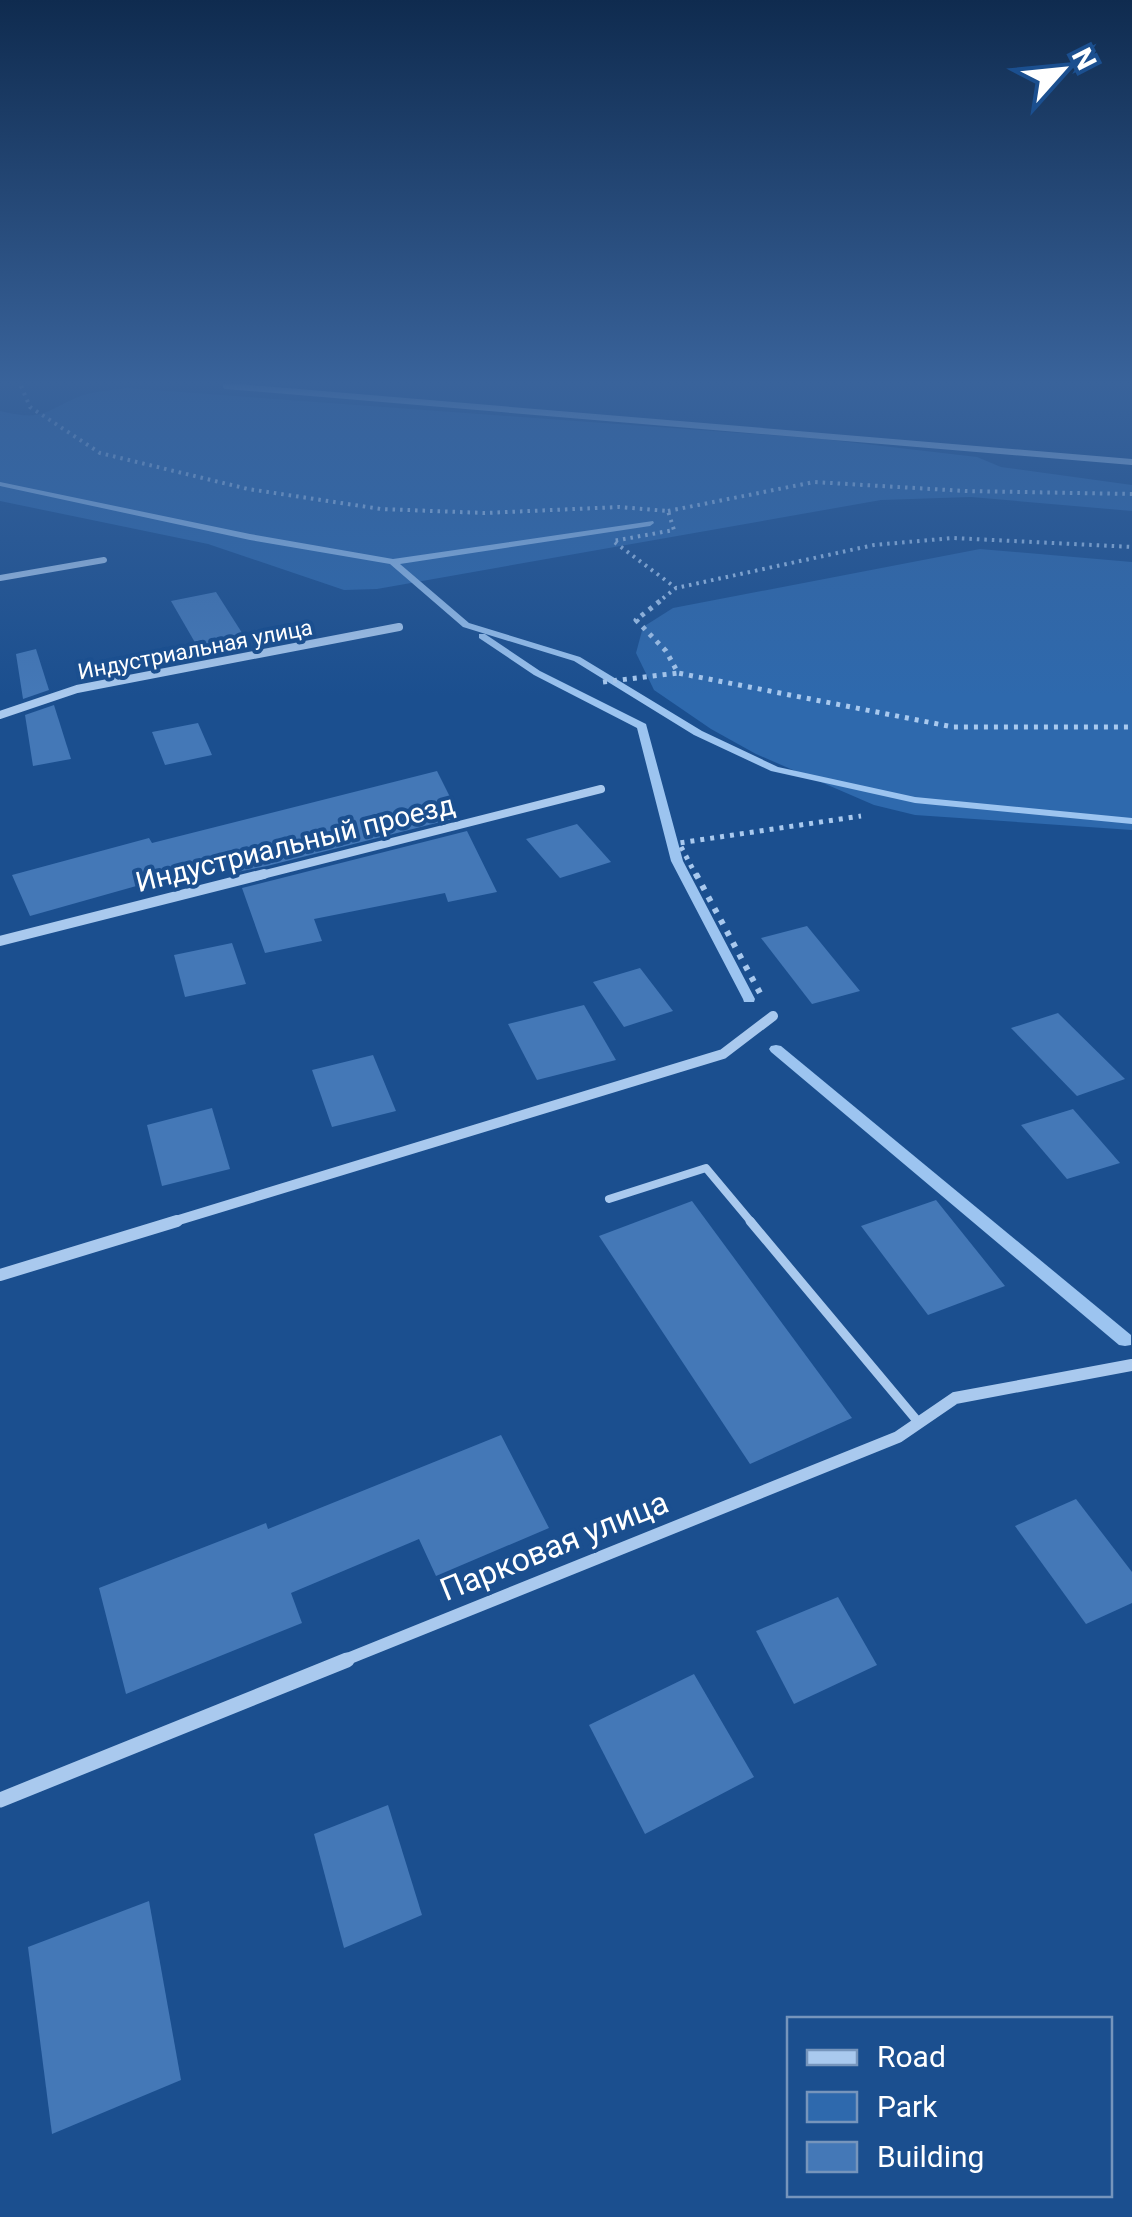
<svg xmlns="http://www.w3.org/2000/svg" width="1132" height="2217" viewBox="0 0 1132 2217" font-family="Roboto,sans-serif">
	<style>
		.green { fill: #2e69ad }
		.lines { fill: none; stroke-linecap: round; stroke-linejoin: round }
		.stream { fill: #9cc4f0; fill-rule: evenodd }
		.building { fill: #4478b7 }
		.path-far2 { stroke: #a9c9ee; stroke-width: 4; stroke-dasharray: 2.5 5; stroke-linecap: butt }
		.path-far1 { stroke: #a9c9ee; stroke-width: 5; stroke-dasharray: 4 6; stroke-linecap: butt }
		.path { stroke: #a9c9ee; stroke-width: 6; stroke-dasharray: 5 8; stroke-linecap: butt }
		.service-far1 { stroke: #a9c9ee; stroke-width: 8 }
		.service { stroke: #a9c9ee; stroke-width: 9 }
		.minor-far4 { stroke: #a9c9ee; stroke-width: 6 }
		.minor-far3 { stroke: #a9c9ee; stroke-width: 8 }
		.minor-far2 { stroke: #a9c9ee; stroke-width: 10 }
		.minor-far1 { stroke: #a9c9ee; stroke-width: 12 }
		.minor { stroke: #a9c9ee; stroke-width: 15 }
		.labels { text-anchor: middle; stroke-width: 8; stroke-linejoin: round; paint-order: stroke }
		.far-street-label { font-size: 22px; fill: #fff; stroke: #1b4f8f }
		.street-label { font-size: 28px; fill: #fff; stroke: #1b4f8f }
		.near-street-label { font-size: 32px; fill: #fff; stroke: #1b4f8f }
	</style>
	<rect width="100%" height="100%" fill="#1b4f8f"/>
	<g class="green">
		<path d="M126 388 822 439 977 457 1001 467 1132 485V511L971 497 881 500 377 589 344 590 208 544 0 501V411C42 421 42 413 78 397 92 391 111 391 126 388Z"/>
		<polygon points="980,549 1132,562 1132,830 915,815 874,805 756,754 711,729 654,690 636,653 643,627 673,608"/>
	</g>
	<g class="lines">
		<g class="stream">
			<polygon points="0,482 250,534 393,559 653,521 654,523 650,526 400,564 469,623 580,657 702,731 778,767 915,797 1132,818 1132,824 915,803 771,771 694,735 574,661 463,627 390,564 250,540 0,486"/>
			<polygon points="479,634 485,634 540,671 646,724 683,861 755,999 754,1002 744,1002 743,999 671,861 637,728 534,675 479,638"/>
			<polygon points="776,1045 781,1046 1131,1335 1131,1345 1125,1346 1119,1345 771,1052 769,1049 771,1046"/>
		</g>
	</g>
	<g class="building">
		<polygon points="216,592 244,636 197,646 171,601"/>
		<polygon points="36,649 49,690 23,699 16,654"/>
		<polygon points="54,705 71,759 33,766 25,715"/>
		<polygon points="198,723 212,755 165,765 152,732"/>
		<polygon points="437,771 460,817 267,866 237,872 232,859 30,916 12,875 149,838 152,843"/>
		<polygon points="577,824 611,862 560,878 526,839"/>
		<polygon points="467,831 497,892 448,902 445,893 314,919 322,941 265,953 242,888"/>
		<polygon points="807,926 860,991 812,1004 761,938"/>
		<polygon points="232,943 246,984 185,997 174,955"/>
		<polygon points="640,968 673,1011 624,1027 593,982"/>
		<polygon points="584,1005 616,1060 537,1080 508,1024"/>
		<polygon points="1058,1013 1125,1079 1077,1096 1011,1028"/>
		<polygon points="373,1055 396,1111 332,1127 312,1070"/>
		<polygon points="212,1108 230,1169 162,1186 147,1125"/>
		<polygon points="1073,1109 1120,1163 1067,1179 1021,1125"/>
		<polygon points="936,1200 1005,1286 928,1315 861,1226"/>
		<polygon points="692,1201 852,1418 750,1464 599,1236"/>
		<polygon points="501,1435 549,1528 436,1576 419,1539 291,1593 302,1623 126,1694 99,1588 266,1523 268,1529"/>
		<polygon points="1076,1499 1132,1572 1132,1603 1086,1624 1015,1526"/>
		<polygon points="838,1597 877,1665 794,1704 756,1631"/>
		<polygon points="694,1674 754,1777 645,1834 589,1725"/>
		<polygon points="388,1805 422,1915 344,1948 314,1834"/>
		<polygon points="149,1901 181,2080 52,2134 28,1947"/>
	</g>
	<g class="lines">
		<g class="path-far2">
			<polyline points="21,386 30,407 100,453 248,489 381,509 485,513 619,507 668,511 674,530 613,541 676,588"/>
			<polyline points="668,511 814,482 965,491 1132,494"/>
			<polyline points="657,603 676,588 874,545 953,538 1132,547"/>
		</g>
		<g class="path-far1">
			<polyline points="660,601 636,620 666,651 678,673 953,727 1132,727"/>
			<polyline points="603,682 678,673"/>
			<polyline points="697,877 679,843 861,816"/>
		</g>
		<polyline class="path" points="696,874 760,993"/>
		<polyline class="service-far1" points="609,1199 706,1168 752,1223"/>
		<polyline class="service" points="750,1221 919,1423"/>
		<g class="minor-far4">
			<polyline points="226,386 1132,462"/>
			<polyline points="0,578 104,560"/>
		</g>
		<g class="minor-far3">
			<polyline points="0,715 77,689 399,627"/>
			<polyline points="254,877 601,789"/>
		</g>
		<g class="minor-far2">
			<polyline points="0,941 264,874"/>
			<polyline points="169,1223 723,1054 773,1016"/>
		</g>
		<g class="minor-far1">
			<polyline points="0,1275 177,1221"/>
			<polyline points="340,1662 898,1437 955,1398 1132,1365"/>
		</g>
		<polyline class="minor" points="0,1800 347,1660"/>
	</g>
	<linearGradient id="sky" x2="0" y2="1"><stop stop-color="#0f2b4f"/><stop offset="0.55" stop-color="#39639b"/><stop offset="1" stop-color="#39639b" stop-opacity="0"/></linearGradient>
	<rect width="1132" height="696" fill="url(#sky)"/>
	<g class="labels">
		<g class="far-street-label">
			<text transform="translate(195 649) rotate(-11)" y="8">Индустриальная улица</text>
		</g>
		<g class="street-label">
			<text transform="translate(295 843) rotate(-14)" y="10">Индустриальный проезд</text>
		</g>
		<g class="near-street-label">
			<text transform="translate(554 1546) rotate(-22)" y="11">Парковая улица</text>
		</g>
	</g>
	<rect x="787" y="2017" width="325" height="180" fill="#1b4f8f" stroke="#7695bc" stroke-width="2.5"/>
	<rect x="807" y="2050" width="50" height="15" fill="#a9c9ee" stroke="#7695bc" stroke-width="2.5"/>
	<text x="877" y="2067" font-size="30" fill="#ffffff">Road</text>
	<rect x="807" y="2092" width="50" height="30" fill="#2e69ad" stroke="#7695bc" stroke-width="2.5"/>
	<text x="877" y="2117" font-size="30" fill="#ffffff">Park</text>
	<rect x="807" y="2142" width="50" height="30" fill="#4478b7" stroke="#7695bc" stroke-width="2.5"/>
	<text x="877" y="2167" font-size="30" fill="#ffffff">Building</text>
	<g transform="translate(1062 70) rotate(63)" stroke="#1b4f8f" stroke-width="8" paint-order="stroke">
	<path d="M0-8L18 38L0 25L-18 38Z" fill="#ffffff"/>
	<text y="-15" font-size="28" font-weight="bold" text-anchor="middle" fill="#ffffff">N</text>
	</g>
</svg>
